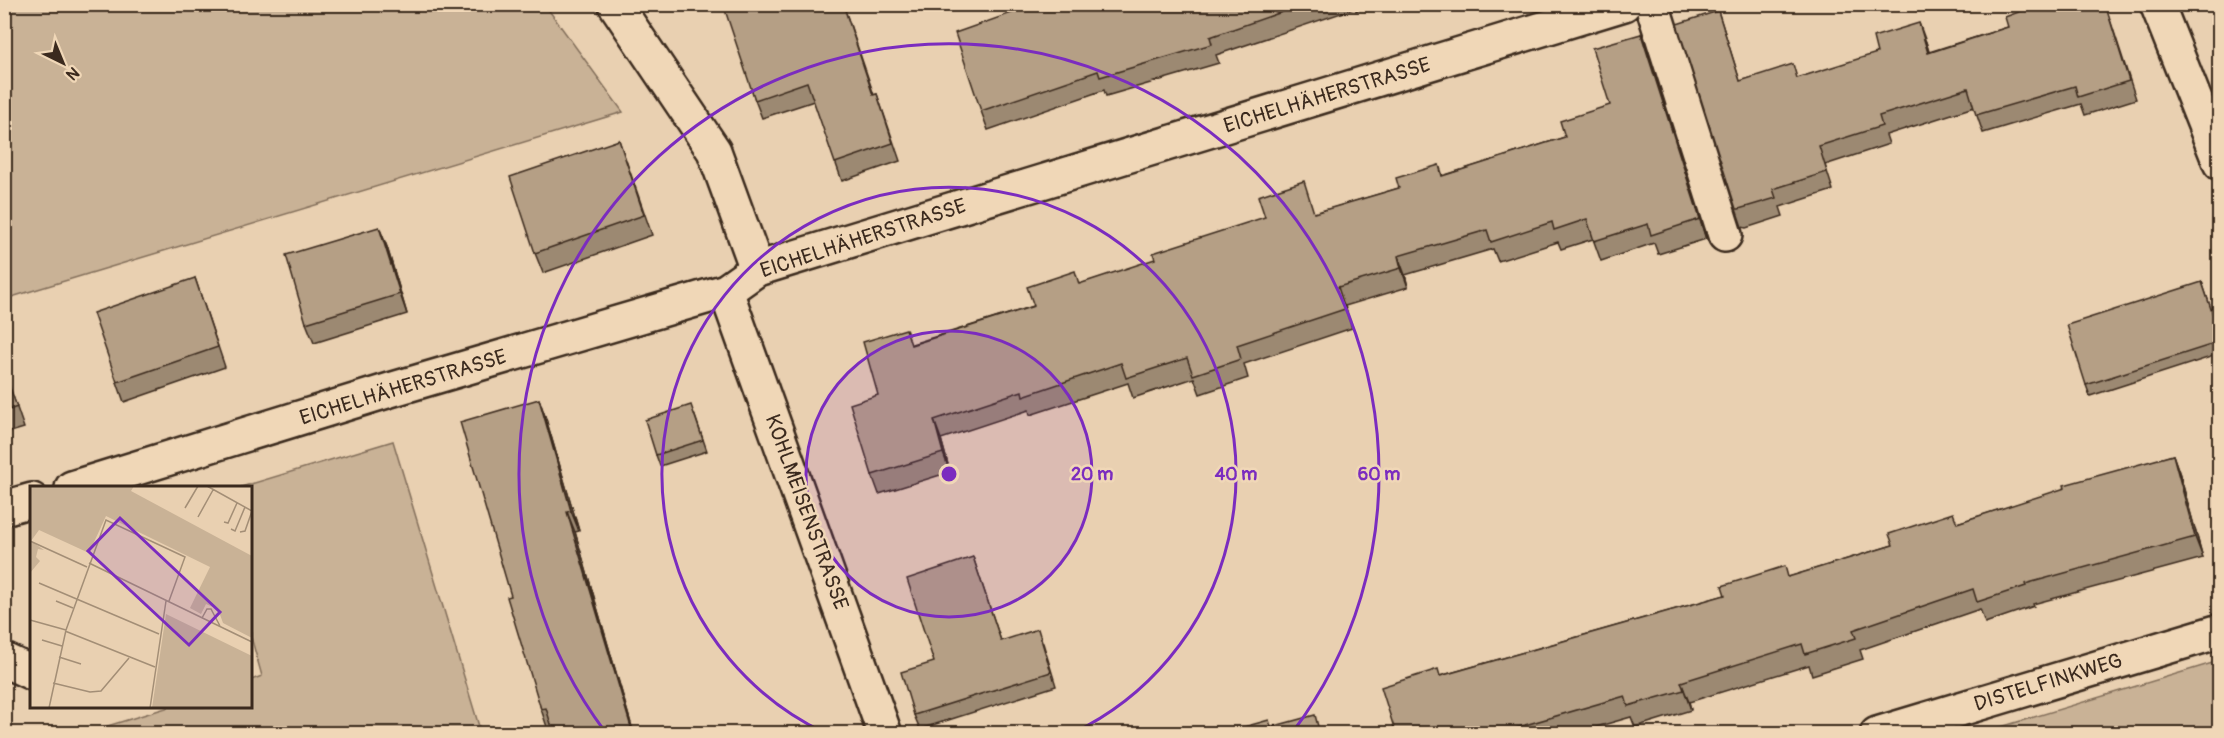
<svg xmlns="http://www.w3.org/2000/svg" width="2224" height="738" viewBox="0 0 2224 738" font-family="Pangolin,sans-serif">
	<style>
		.green { fill: #c9b296; stroke: #826e5a; stroke-width: 1.5 }
		.lines { fill: none; stroke-linecap: round; stroke-linejoin: round }
		.minor-casing { stroke: #3b2a1e; stroke-width: 38 }
		.minor { stroke: #f0d7b7; stroke-width: 33 }
		.wall { fill: #9c8972; stroke: #3b2a1e; stroke-width: 1.5 }
		.shaded-wall { fill: #7f6f5d; stroke: #3b2a1e; stroke-width: 1.5 }
		.building { fill: #b59f85; stroke: #3b2a1e; stroke-width: 1.5 }
		.ring { fill: none; stroke: #7b2cbf; stroke-width: 3 }
		.labels { text-anchor: middle; stroke-width: 5; stroke-linejoin: round; paint-order: stroke }
		.street-label { font-size: 21px; fill: #3b2a1e; stroke: #f0d7b7 }
		.inset-road { fill: none; stroke: #a38e76; stroke-width: 1.5 }
		.view { fill: #7b2cbf; fill-opacity: 0.15; stroke: #7b2cbf; stroke-width: 3 }
		.inset-edge { fill: none; stroke: #3b2a1e; stroke-width: 3 }
		.centre { fill: #7b2cbf; stroke: #f0d7b7; stroke-width: 3 }
		.ring-label { font-size: 18px; text-anchor: middle; font-weight: bold; fill: #7b2cbf; stroke: #f0d7b7; stroke-width: 5; stroke-linejoin: round; paint-order: stroke }
	</style>
	<rect width="100%" height="100%" fill="#e9d0b1"/>
	<filter id="ink" filterUnits="userSpaceOnUse"><feTurbulence type="fractalNoise" baseFrequency=".0167" numOctaves="2"/><feDisplacementMap in="SourceGraphic" scale="12" xChannelSelector="R" yChannelSelector="G"/><feConvolveMatrix kernelMatrix="1 2 1 2 8 2 1 2 1" color-interpolation-filters="sRGB"/></filter>
	<g filter="url(#ink)">
		<g class="green">
			<polygon points="5,4 545,5 623,112 5,299"/>
			<polygon points="393,441 481,733 85,733 169,707 250,706 251,680 262,676 251,637 250,488 241,487"/>
			<polygon points="2219,661 2219,733 1981,733"/>
		</g>
		<g class="lines">
			<g class="minor-casing">
				<g id="minor">
					<polyline points="615,4 714,151 757,269"/>
					<polyline points="1652,4 1725,235"/>
					<polyline points="2157,4 2220,163"/>
					<polyline points="726,291 885,734"/>
					<polyline points="72,488 390,390 726,291 757,269 1624,4"/>
					<polyline points="4,508 32,500"/>
					<polyline points="4,660 32,673"/>
					<polyline points="1877,734 2220,631"/>
				</g>
			</g>
			<use href="#minor" class="minor"/>
		</g>
		<g class="wall">
			<polygon points="731,4 843,4 874,95 877,94 900,161 842,181 814,101 762,118 755,100"/>
			<polygon points="1037,4 1375,4 1356,11 1356,8 1216,55 1219,63 1106,96 1104,90 988,130 981,111"/>
			<polygon points="2040,4 2105,4 2136,99 2085,115 2081,104 1983,133 1974,107 1886,135 1889,144 1825,165 1833,190 1780,207 1783,216 1746,228 1742,227 1736,209 1718,11 1740,81 1798,78 1926,42 1929,52 2008,27"/>
			<polygon points="1641,34 1648,53 1706,239 1658,254 1654,243 1601,261 1593,239 1561,249 1558,242 1498,261 1493,249 1405,275 1408,287 1345,306 1352,328 1244,364 1248,378 1200,394 1194,378 1133,398 1128,383 1030,415 1029,410 941,439 950,472 879,494 872,475 878,395 912,344 1034,306 1080,284 1399,188 1439,165 1443,176 1565,137 1610,105"/>
			<polygon points="619,140 652,235 543,273 535,253"/>
			<polygon points="379,227 387,247 407,314 314,343 306,323"/>
			<polygon points="195,278 225,367 124,402 117,382"/>
			<polygon points="2202,282 2220,335 2220,354 2090,396 2086,385"/>
			<polygon points="4,370 24,428 4,434"/>
			<polygon points="539,399 546,419 579,531 575,532 634,734 554,734 552,728 548,730 541,709 511,596"/>
			<polygon points="695,416 707,451 660,466 656,455"/>
			<polygon points="2173,455 2180,475 2203,558 2033,604 2034,606 1985,623 1980,609 1860,650 1863,659 1812,675 1809,665 1689,702 1691,710 1635,727 1631,717 1572,734 1396,734 1440,676 1789,577 1893,545 1957,523"/>
			<polygon points="973,557 1001,641 1043,643 1056,686 920,729 914,715"/>
		</g>
		<g class="shaded-wall">
			<polygon points="1919,23 1926,42 1935,71 1928,53"/>
			<polygon points="1641,34 1648,53 1706,239 1700,219"/>
			<polygon points="379,227 387,247 407,314 400,294"/>
			<polygon points="1398,256 1405,275 1408,287 1401,268"/>
			<polygon points="539,399 546,419 579,531 571,511"/>
			<polygon points="934,420 941,439 950,472 943,453"/>
			<polygon points="2173,455 2180,475 2203,558 2195,537"/>
			<polygon points="567,512 575,532 634,734 633,734"/>
			<polygon points="1681,682 1689,702 1691,710 1684,690"/>
		</g>
		<g class="building">
			<polygon points="731,4 843,4 873,95 877,94 893,143 835,163 807,82 755,100 724,7"/>
			<polygon points="1037,4 1305,4 1210,37 1212,44 1100,77 1098,71 981,111 955,33"/>
			<polygon points="2040,4 2105,4 2129,81 2078,97 2075,86 1976,115 1968,88 1879,116 1882,126 1819,146 1827,172 1773,189 1776,198 1739,209 1736,209 1677,24 1718,11 1740,81 1793,64 1797,78 1877,53 1873,37 1919,23 1928,53 2008,27 2005,17"/>
			<polygon points="1641,34 1700,219 1651,235 1648,224 1594,241 1587,219 1554,230 1552,222 1491,242 1487,230 1398,256 1401,268 1338,287 1345,309 1237,345 1241,359 1193,375 1187,358 1126,378 1121,363 1023,396 1022,391 934,420 943,453 872,475 850,404 878,395 863,342 906,329 911,345 1034,306 1027,287 1075,271 1079,284 1155,259 1153,253 1265,217 1258,196 1304,181 1314,213 1399,188 1396,178 1439,165 1442,176 1565,137 1560,121 1610,105 1592,48"/>
			<polygon points="619,140 644,215 535,253 510,177"/>
			<polygon points="379,227 400,294 306,323 286,255"/>
			<polygon points="195,278 218,347 117,382 93,313"/>
			<polygon points="2202,282 2220,336 2220,342 2086,385 2067,325"/>
			<polygon points="4,372 17,407 4,412"/>
			<polygon points="539,399 571,511 567,512 633,734 554,734 546,708 541,709 507,597 511,596 460,422"/>
			<polygon points="691,405 703,440 656,455 645,420"/>
			<polygon points="2173,455 2195,537 2025,584 2026,586 1977,602 1973,589 1853,630 1856,638 1805,654 1802,644 1681,682 1684,690 1628,706 1625,696 1508,730 1509,734 1396,734 1381,687 1438,669 1440,676 1725,595 1722,586 1785,566 1788,577 1893,545 1889,534 1953,513 1957,523 2065,488 2064,485"/>
			<polygon points="973,557 1001,641 1038,629 1051,672 914,715 901,672 934,662 907,579"/>
			<polygon points="1315,715 1320,734 1219,734 1269,720 1271,727"/>
		</g>
	</g>
	<circle cx="949" cy="474" r="143" fill="#7b2cbf" fill-opacity=".12"/>
	<g class="ring">
		<circle cx="949" cy="474" r="143"/>
		<path d="M825 733A287 287 0 1 1 1073 733"/>
		<path d="M606 733A430 430 0 1 1 1292 733"/>
	</g>
	<g class="labels">
		<g class="street-label">
			<text transform="translate(1327 95) rotate(-17)" y="7">EICHELHÄHERSTRASSE</text>
			<text transform="translate(863 238) rotate(-18)" y="7">EICHELHÄHERSTRASSE</text>
			<text transform="translate(403 387) rotate(-17)" y="7">EICHELHÄHERSTRASSE</text>
			<text transform="translate(807 512) rotate(70)" y="7">KOHLMEISENSTRASSE</text>
			<text transform="translate(2048 682) rotate(-17)" y="7">DISTELFINKWEG</text>
		</g>
	</g>
	<g transform="translate(30 486)">
		<rect width="222" height="222" fill="#e9d0b1"/>
		<path d="M0 0H104L101 5 222 70V152L193 137 188 123 183 121 176 118 171 128 160 122 180 81 76 30 59 67 9 44 1 55 14 64 8 63 6 71 10 75 0 87ZM136 128 222 170V222H122Z" fill="#c9b296"/>
		<path class="inset-road" d="M177 0 222 25 215 45 210 46M155 22 168 0M168 31 183 4M194 36 198 37 207 17M201 43 205 45 215 21M0 55 57 81M59 77 222 156M9 97 129 148M26 115 43 122M172 132 177 123H181L190 140M0 134 36 144M35 145 125 181M12 154 32 160M29 171 51 178M23 197 60 206 71 205 99 172M19 222 36 144 76 34 155 71 139 115M120 222 136 115"/>
		<path class="view" d="M90 32 190 126 159 159 58 65Z"/>
		<rect width="222" height="222" class="inset-edge"/>
	</g>
	<circle cx="949" cy="474" r="9" class="centre"/>
	<g class="ring-label">
		<text x="1092" y="480">20 m</text>
		<text x="1236" y="480">40 m</text>
		<text x="1379" y="480">60 m</text>
	</g>
	<rect width="2224" height="738" fill="none" stroke="#f0d7b7" stroke-width="24"/>
	<rect x="12" y="12" width="2200" height="714" fill="none" stroke="#3b2a1e" stroke-width="2" filter="url(#ink)"/>
	<g transform="translate(63 63) rotate(137)" stroke="#f0d7b7" stroke-width="4.5" paint-order="stroke">
	<path d="M0-4.5L10 22L0 15L-10 22Z" fill="#3b2a1e"/>
	<text y="-9" font-size="16" font-weight="bold" text-anchor="middle" fill="#3b2a1e">N</text>
	</g>
</svg>
